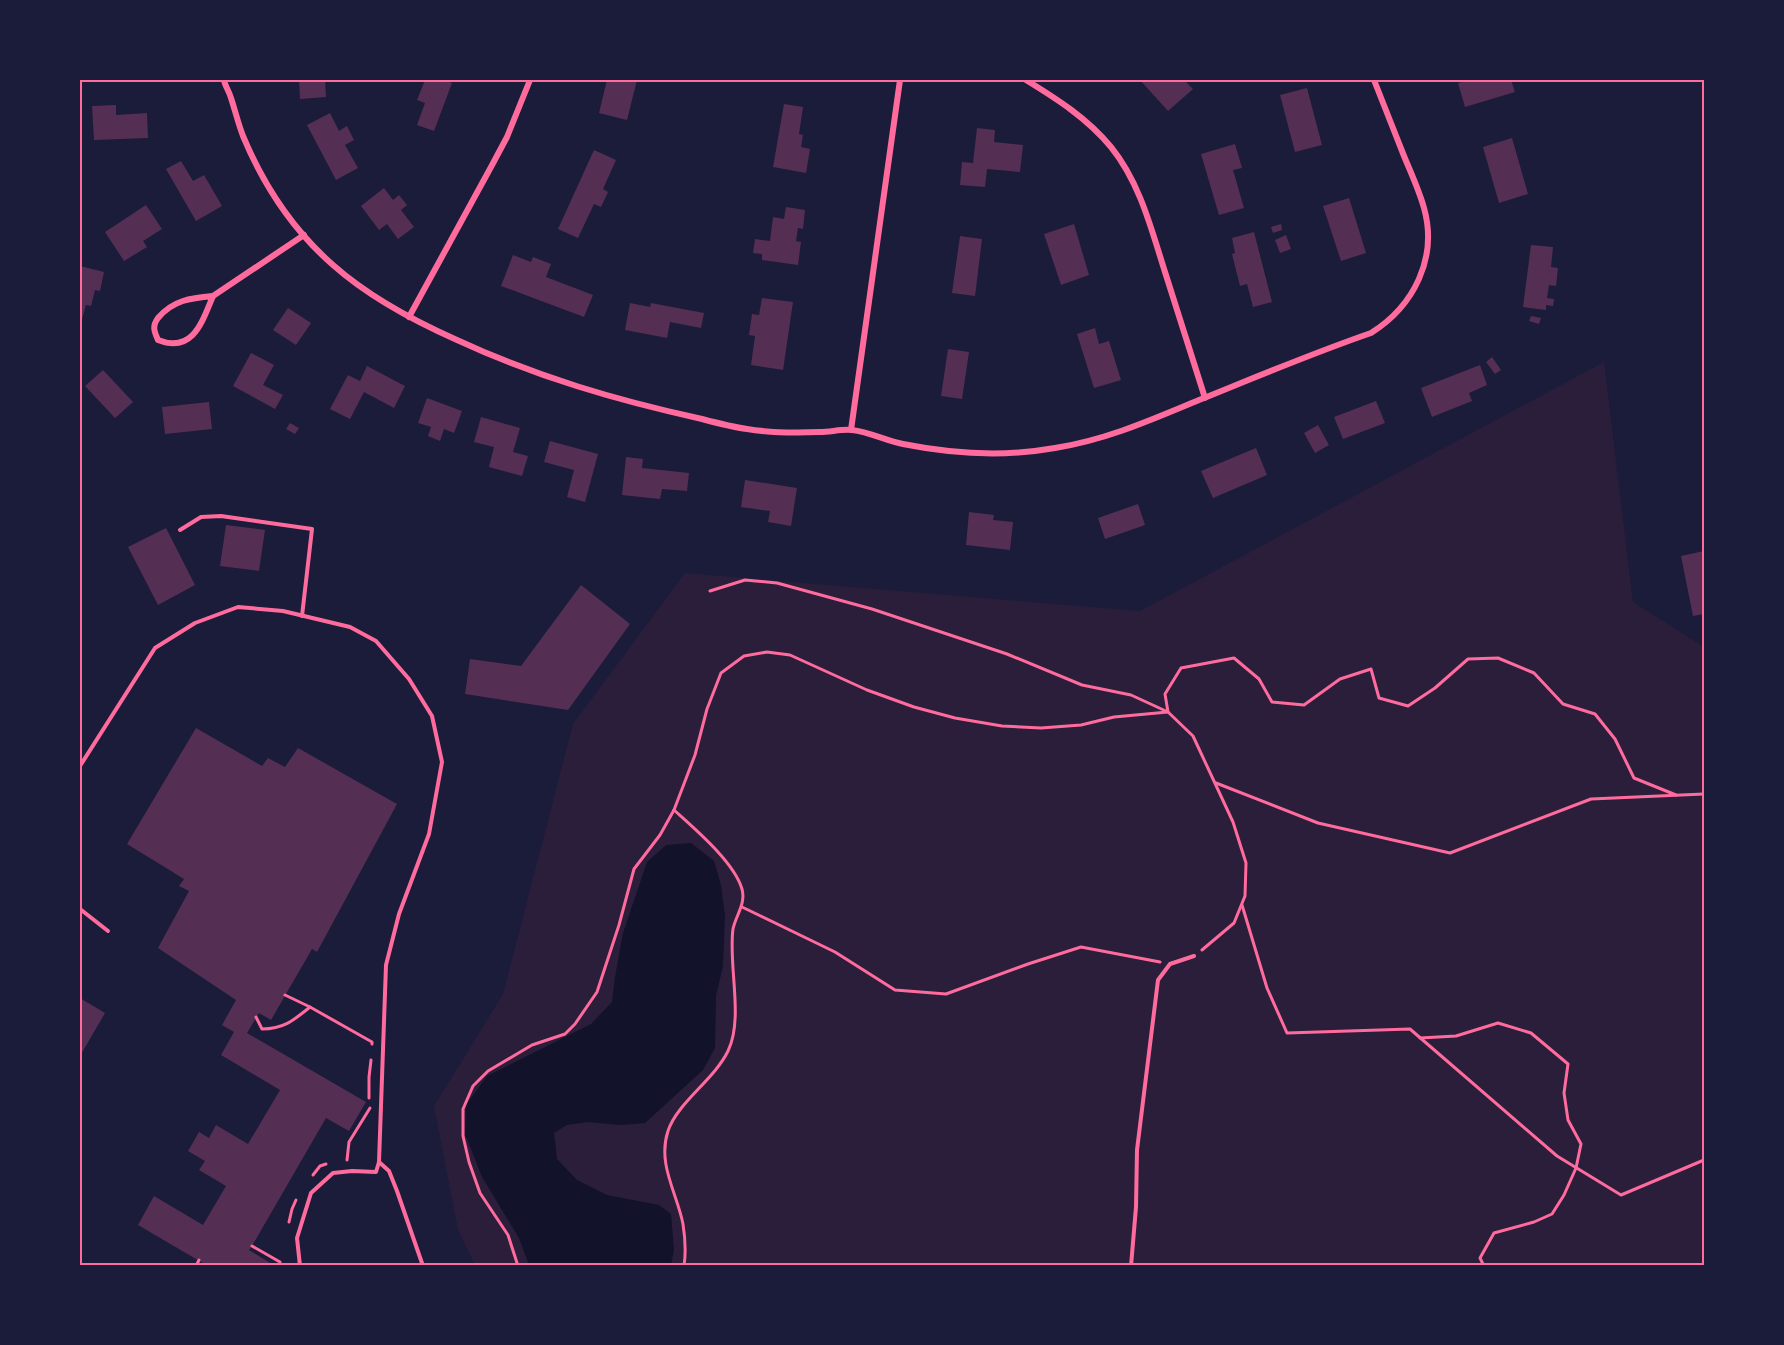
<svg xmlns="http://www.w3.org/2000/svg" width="1784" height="1345" viewBox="0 0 1784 1345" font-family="'Roboto Condensed',sans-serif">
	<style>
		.green { fill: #2a1e3b }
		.water { fill: #12122b }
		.building { fill: #542f53 }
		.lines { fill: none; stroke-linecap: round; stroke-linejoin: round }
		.path { stroke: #ff6b9d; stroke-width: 3 }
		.service { stroke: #ff6b9d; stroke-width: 4 }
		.minor { stroke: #ff6b9d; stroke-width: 6 }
		.neatline { fill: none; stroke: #ff6b9d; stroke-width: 2 }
	</style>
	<rect width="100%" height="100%" fill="#1b1b3a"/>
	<polygon class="green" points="1604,362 1633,602 1704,647 1704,1265 475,1265 458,1230 434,1106 503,994 573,724 685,573 1140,611"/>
	<polygon class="water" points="691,843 714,861 721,885 725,916 723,966 716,996 715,1048 703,1070 645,1123 621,1125 587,1122 567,1125 554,1133 557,1159 577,1180 607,1195 659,1205 671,1214 674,1250 671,1265 529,1265 519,1238 482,1177 465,1134 466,1105 487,1076 591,1024 612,1002 615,977 623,933 647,862 666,845"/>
	<g class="building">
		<polygon points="299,80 325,80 326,97 300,99"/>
		<polygon points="425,80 444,80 452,83 434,131 417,125 425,103 417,100"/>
		<polygon points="607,80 637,80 627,120 599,113"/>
		<polygon points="1140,80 1184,80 1193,89 1168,111"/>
		<polygon points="1461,80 1511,80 1515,92 1465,107 1458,83 1462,82"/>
		<polygon points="1307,88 1322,145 1295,152 1280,95"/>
		<polygon points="784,104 803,107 799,134 803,135 801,147 810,149 806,173 773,167"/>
		<polygon points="116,105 116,115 147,113 148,138 94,140 92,106"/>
		<polygon points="330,113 339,131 347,126 354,140 345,145 358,168 336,180 307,125"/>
		<polygon points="977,128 995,130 994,142 1023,145 1020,172 987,169 985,187 960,185 962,162 973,163"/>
		<polygon points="1512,138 1528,194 1499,203 1483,147"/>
		<polygon points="1235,144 1242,168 1233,170 1244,208 1219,215 1201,154"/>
		<polygon points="594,150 616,160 603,189 608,192 601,207 594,204 578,238 558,229"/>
		<polygon points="181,161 193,181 204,175 222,206 196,221 166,169"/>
		<polygon points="384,188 393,200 399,195 407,205 401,210 414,227 398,239 387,224 379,230 361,206"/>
		<polygon points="1349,198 1366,253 1341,261 1323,206"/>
		<polygon points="146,205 162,229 143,241 147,247 124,261 105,232"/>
		<polygon points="786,207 805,210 803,229 798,228 796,241 801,242 798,265 762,260 762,254 753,253 755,239 770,241 773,217 784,219"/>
		<polygon points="1074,224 1089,275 1061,285 1044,234"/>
		<polygon points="1281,224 1282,230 1273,233 1271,227"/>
		<polygon points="1254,232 1272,302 1253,307 1247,284 1240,286 1232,254 1235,253 1232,238"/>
		<polygon points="1286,235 1291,249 1280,253 1275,240"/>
		<polygon points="960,236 982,239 975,296 952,293"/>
		<polygon points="1531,245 1553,247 1551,267 1558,268 1556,286 1549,285 1547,298 1554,299 1553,306 1546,305 1546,310 1523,307"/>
		<polygon points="513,255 531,262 533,257 551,264 546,277 593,295 584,317 501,286"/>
		<polygon points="80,266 104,272 100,291 95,290 91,306 86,305 80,326"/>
		<polygon points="762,298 793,302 783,370 751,365 755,336 749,335 752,314 759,315"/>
		<polygon points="630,303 650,307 651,303 704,313 701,328 670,322 667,338 625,330"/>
		<polygon points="288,308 311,323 296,345 273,330"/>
		<polygon points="1531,316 1541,318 1539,324 1529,321"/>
		<polygon points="1095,328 1099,344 1109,341 1121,380 1094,388 1077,334"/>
		<polygon points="948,349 969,352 962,399 941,396"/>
		<polygon points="251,353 274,365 263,385 283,395 275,409 233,386"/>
		<polygon points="1492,357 1501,370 1495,374 1486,362"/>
		<polygon points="1480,365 1487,385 1469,393 1472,401 1432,417 1421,388"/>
		<polygon points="367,366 405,386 394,408 364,392 350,419 330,409 348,375 360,381"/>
		<polygon points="103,370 133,402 115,418 85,386"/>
		<polygon points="427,398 462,411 454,433 444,429 440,441 428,436 431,427 418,423"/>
		<polygon points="1376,401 1385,423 1343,439 1334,417"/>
		<polygon points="209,402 212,429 165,434 162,407"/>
		<polygon points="481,417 520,428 513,452 528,456 522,476 489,467 494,447 474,442"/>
		<polygon points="290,423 299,428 295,434 286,429"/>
		<polygon points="1318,425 1329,445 1315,453 1304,433"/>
		<polygon points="550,441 598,454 585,502 567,497 574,470 544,462"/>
		<polygon points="1256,448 1267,475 1213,498 1201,471"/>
		<polygon points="626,457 643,459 642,468 689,473 687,491 662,489 660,499 622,495"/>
		<polygon points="745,480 797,488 791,526 768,522 770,511 741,507"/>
		<polygon points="1138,504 1145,525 1105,539 1098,518"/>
		<polygon points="969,512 994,515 993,520 1013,522 1010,550 966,545"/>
		<polygon points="226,525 265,530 259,571 220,566"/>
		<polygon points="166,528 195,585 158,605 128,547"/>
		<polygon points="1704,551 1704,614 1693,616 1681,556"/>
		<polygon points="581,585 630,624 568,710 465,694 470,659 521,666"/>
		<polygon points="196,728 262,766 268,758 285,767 298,748 397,804 317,952 312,949 271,1020 259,1013 247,1033 366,1102 349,1131 326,1118 252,1246 249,1250 275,1266 208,1266 138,1225 154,1196 203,1225 226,1186 199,1170 205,1161 188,1151 199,1132 209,1138 216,1125 248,1144 280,1090 221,1055 234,1032 222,1025 236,1000 158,948 189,891 179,886 184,879 127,844"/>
		<polygon points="80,998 105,1013 80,1056"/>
	</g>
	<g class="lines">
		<g class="path">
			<polyline points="710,591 745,580 777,583 872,609 1007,654 1082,685 1131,695 1168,712 1193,736 1233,822 1246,863 1245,896 1234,923 1202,950"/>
			<polyline points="1216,783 1318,823 1450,853 1591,799 1704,794"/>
			<path d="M674 810C695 829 734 862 742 889 746 904 736 915 733 929 728 965 744 1018 728 1051 714 1080 677 1103 668 1131 657 1164 677 1193 683 1224 685 1237 686 1253 684 1266"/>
			<polyline points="1242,905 1267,988 1287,1033 1410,1029 1557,1156 1621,1195 1704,1160"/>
			<polyline points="742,907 835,952 895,990 946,994 1028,964 1081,947 1160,962"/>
			<polyline points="285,995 310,1007 372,1042 372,1044"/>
			<path d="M256 1017 262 1029C284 1029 294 1020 310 1007"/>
			<polyline points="1420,1038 1456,1036 1498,1023 1531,1033 1568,1064 1564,1093 1568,1120 1581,1144 1576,1168 1564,1195 1552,1214 1534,1222 1494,1233 1480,1258 1484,1266"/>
			<polyline points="369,1098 369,1077 371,1060"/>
			<polyline points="347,1160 349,1142 370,1108"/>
			<polyline points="313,1175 320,1166 326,1164"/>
			<polyline points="289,1222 292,1209 296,1200"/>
			<polyline points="252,1246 280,1262 280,1266"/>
			<polyline points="196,1266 199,1260"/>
			<polyline points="518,1266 508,1235 480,1193 469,1162 463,1136 463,1109 473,1086 488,1071 532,1045 565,1034 575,1024 597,992 619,925 634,869 660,835 674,810 695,755 707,709 721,673 744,656 767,652 790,655 867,690 914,707 955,718 1002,726 1041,728 1081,725 1114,717 1168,712 1165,694 1181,668 1234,658 1259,679 1272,702 1304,705 1340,679 1371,669 1379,698 1408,706 1435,688 1468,659 1498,658 1534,673 1563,704 1595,714 1615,739 1634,778 1676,795"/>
		</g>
		<g class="service">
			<polyline points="180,530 201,517 221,516 312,529 302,616"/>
			<polyline points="80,766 155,648 195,623 238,607 283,611 350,627 376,641 409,679 432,716 442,762 429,834 399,914 386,965 379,1162 376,1172 352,1171 333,1173 311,1193 297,1238 300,1266"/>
			<polyline points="80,909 108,931"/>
			<polyline points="379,1162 389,1171 397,1191 423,1266"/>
			<polyline points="131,1266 134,1265"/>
			<polyline points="1131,1266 1136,1207 1137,1150 1158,980 1170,964 1194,956"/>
		</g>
		<g class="minor">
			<path d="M224 80C225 86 229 91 231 98 235 110 238 123 243 136 263 184 293 230 333 265 369 297 412 320 457 340 537 377 616 400 702 419 717 423 732 427 747 429 771 433 795 433 820 432 830 432 842 429 852 430 870 432 886 441 903 444 953 454 1005 457 1055 448 1106 440 1151 420 1199 400 1256 377 1313 353 1371 333 1414 306 1438 258 1424 208 1419 190 1411 173 1404 156 1394 131 1384 105 1374 80"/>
			<path d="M1026 80C1057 99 1087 118 1111 147 1140 183 1151 228 1165 272 1178 314 1192 356 1205 398"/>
			<path d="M213 296C202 322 193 354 158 340 154 331 152 326 158 318 173 300 191 298 213 296Z"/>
			<polyline points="213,296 304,235"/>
			<polyline points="409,317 491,167 507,137 530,80"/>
			<polyline points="851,430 900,80"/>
		</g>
	</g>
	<rect width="1784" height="1345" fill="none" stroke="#1b1b3a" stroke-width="162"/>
	<rect x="81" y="81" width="1622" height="1183" class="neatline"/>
</svg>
